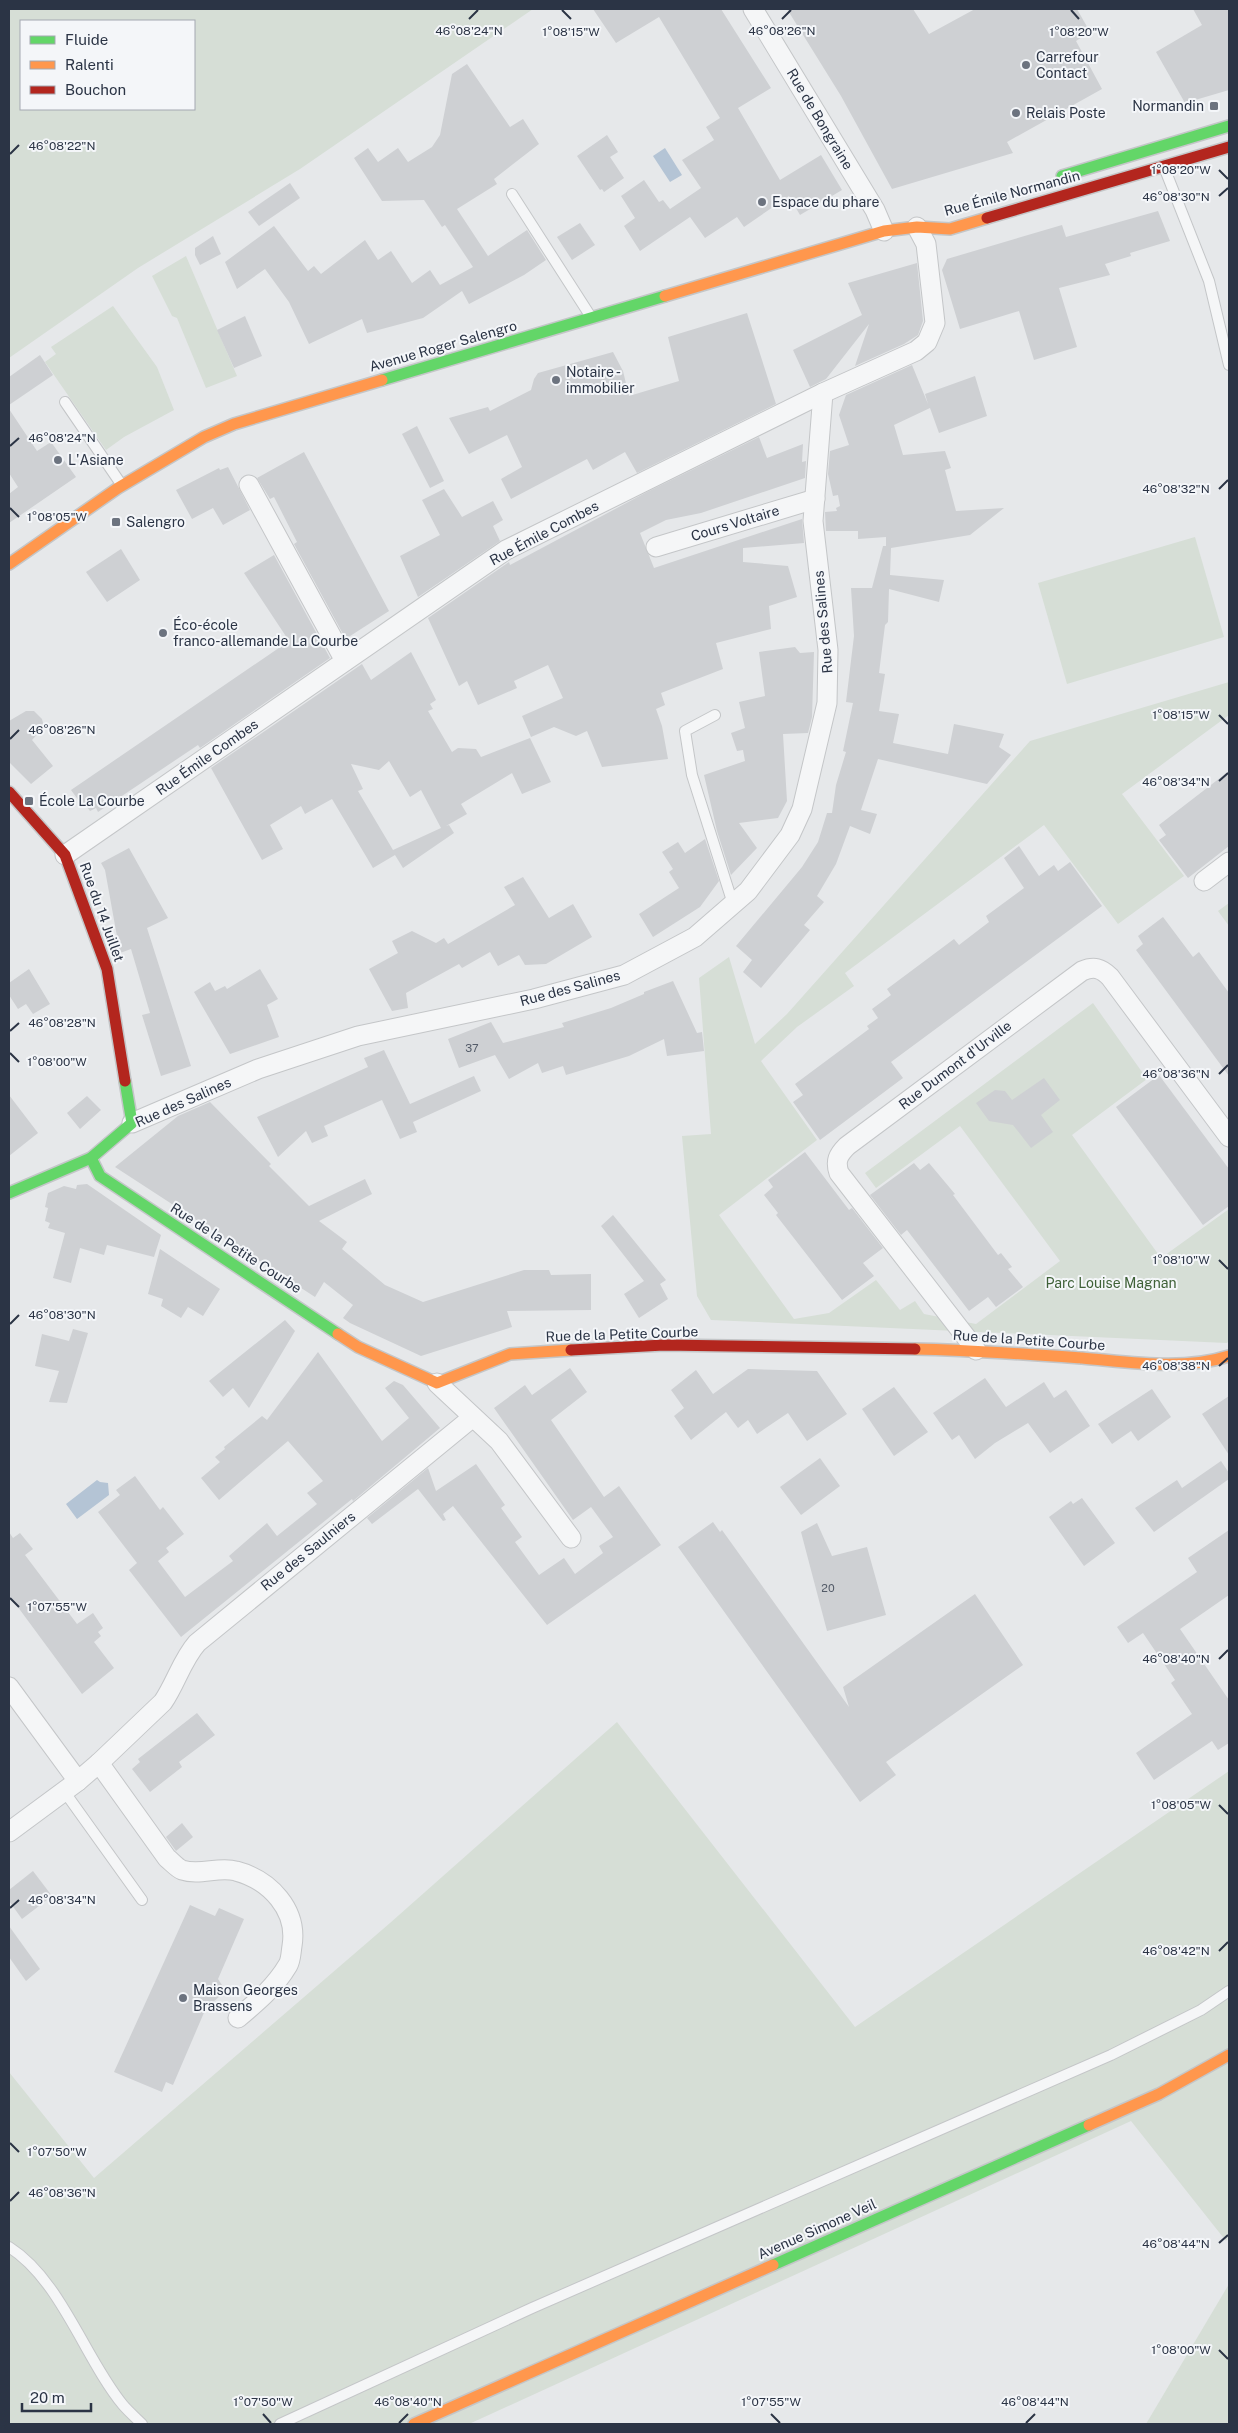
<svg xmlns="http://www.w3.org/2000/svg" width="1238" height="2433" viewBox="0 0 1238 2433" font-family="'Public Sans',sans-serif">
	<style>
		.green { fill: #d6ded6; fill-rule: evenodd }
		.water { fill: #b4c4d5 }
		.building { fill: #ced0d3; fill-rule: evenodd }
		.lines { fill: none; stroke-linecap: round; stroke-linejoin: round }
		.lane-casing { stroke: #c4c6c8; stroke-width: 12 }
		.street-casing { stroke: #c4c6c8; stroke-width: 21 }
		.fast-casing { stroke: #c4c6c8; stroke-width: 14 }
		.slow-casing { stroke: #c4c6c8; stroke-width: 14 }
		.jam-casing { stroke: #c4c6c8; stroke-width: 14 }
		.lane { stroke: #f5f6f7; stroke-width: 10 }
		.street { stroke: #f5f6f7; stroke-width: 19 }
		.fast { stroke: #63d668; stroke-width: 11 }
		.slow { stroke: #ff974d; stroke-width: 11 }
		.jam { stroke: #b3261e; stroke-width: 11 }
		.ticks { fill: none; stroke: #2b3445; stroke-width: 2 }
		.poi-dot { fill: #6c737f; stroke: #f4f6f9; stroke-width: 2 }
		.labels { text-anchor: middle; stroke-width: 4; stroke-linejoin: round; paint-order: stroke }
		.number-label { font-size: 11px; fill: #545c69 }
		.poi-label { font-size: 14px; fill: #2b3445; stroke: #f4f6f9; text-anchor: start }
		.street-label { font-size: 14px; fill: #2b3445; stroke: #f4f6f9 }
		.park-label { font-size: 14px; fill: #3f6138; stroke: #f4f6f9 }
		.ticks-label { font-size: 12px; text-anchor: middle; fill: #2b3445; stroke: #f4f6f9; stroke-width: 4; stroke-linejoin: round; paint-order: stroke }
	</style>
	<rect width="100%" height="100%" fill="#e6e8ea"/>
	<g class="green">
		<path d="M9 9H533L300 169 138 268 9 358ZM194 21V109H21V21Z"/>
		<polygon points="186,256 237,376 206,388 177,318 172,316 152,276"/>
		<polygon points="113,306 157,367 174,410 124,437 106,450 45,362 56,354 51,347"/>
		<polygon points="1195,537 1224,637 1067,684 1038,583"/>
		<polygon points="1229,682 1229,715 1122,794 1184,876 1118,924 1044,825 845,973 854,986 797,1027 761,1061 817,1140 719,1215 794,1319 829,1313 876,1280 900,1310 915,1301 924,1314 976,1324 1060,1261 960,1126 876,1188 865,1173 1093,1003 1147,1079 1072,1135 1161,1258 1229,1209 1229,1341 1227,1343 711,1320 697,1296 682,1136 711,1134 699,978 729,957 755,1044 787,1014 1030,741"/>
		<polygon points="1229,903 1229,926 1218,911"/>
		<polygon points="617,1722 855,2027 1229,1771 1229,2236 1226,2241 1131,2121 469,2424 9,2424 9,2072 94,2178 390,1923"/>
		<polygon points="1229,2284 1229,2424 1146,2424"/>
	</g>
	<g class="water">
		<polygon points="665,148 682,175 670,182 653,156"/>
		<polygon points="97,1480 100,1482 108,1483 109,1495 77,1519 66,1504"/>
	</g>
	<g class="building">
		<polygon points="593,9 721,9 771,88 738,108 780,180 821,155 842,190 800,215 789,196 744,227 737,217 705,238 690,217 640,251 624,226 635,218 621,196 644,180 659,202 663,200 670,209 701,188 682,160 714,140 706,127 720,118 659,17 616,43"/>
		<polygon points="787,9 913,9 929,34 975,9 1077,9 1090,32 1076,41 1102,89 1007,142 1013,153 892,189 841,96"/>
		<polygon points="1193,9 1229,9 1229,90 1185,103 1156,52 1202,25"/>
		<polygon points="467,64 510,127 523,119 539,144 494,179 497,184 457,209 488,256 527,230 546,260 524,275 469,304 462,291 423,318 367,333 362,319 309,344 289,302 265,269 237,289 225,262 274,226 308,271 314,266 321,274 365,240 378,260 391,251 412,283 430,270 440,285 473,267 445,225 442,227 424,200 382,201 354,158 368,148 378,162 398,148 408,162 432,147 440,135 452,74"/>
		<polygon points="607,135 618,152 610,157 624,178 604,192 602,189 600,190 577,156"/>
		<polygon points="290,183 300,198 259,226 248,212"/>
		<polygon points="1158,211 1170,241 1130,253 1131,256 1105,264 1110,275 1059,288 1077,347 1034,360 1019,311 960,329 942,270 947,259 1062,225 1066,237"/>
		<polygon points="580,223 595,245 572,260 557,237"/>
		<polygon points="213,236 221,254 200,265 195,255 195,248"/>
		<polygon points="917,263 923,321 918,335 904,344 855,366 869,324 826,379 810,387 793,350 862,315 848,283"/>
		<polygon points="747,313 776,404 637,473 625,452 593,470 587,459 511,499 501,479 522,467 507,435 469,454 449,418 488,407 490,411 531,390 534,379 538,373 613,352 623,371 629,396 679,381 668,337"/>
		<polygon points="245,316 262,356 234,368 217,330"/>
		<polygon points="40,355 53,375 9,405 9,377"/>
		<polygon points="912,365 928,404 925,394 975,376 987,416 939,433 930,408 894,425 903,455 945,451 951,468 945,470 956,511 1004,508 970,535 891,548 890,575 944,580 939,602 889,589 888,622 885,625 879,673 885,674 879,711 899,714 893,743 948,754 954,724 1004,734 999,747 1011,755 987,784 878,759 861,810 877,814 870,834 850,826 836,864 817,896 824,902 804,925 810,930 761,988 743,972 752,960 736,946 802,867 818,842 827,813 832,813 836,785 846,752 843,751 853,703 846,702 854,636 851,588 872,588 883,546 886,546 886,537 858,539 858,531 826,531 825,512 837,511 836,508 840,506 838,495 833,496 828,474 830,451 849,445 839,415 846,395"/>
		<polygon points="9,409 37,451 51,442 76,477 9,523 9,494 18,487 9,473"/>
		<polygon points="417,426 444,481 430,488 402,434"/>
		<polygon points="759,437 767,458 803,444 802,462 806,461 805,478 701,513 666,520 640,533 654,568 802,519 804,543 743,548 743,562 788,566 797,597 769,606 771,629 716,643 723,669 661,693 665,705 656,709 662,726 668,759 602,767 587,731 576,736 554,727 531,737 522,716 563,698 548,665 514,681 517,688 478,705 467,681 459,686 428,618 509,562 510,565 647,492"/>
		<polygon points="304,452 389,611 347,638 349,645 294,544 297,542 274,497 270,499 257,478"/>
		<polygon points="228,467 250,510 223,525 213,508 192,519 176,490 219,468 220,470"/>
		<polygon points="444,489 462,517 493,501 503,520 493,526 500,541 418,597 400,556 440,535 422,500"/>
		<polygon points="121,549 140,580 107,602 86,572"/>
		<polygon points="274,555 330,658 200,748 198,745 98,812 96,808 90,811 85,804 82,805 71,790 289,641 244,573"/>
		<polygon points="795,647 800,653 814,652 812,717 808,733 783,734 787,801 778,818 739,823 757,848 731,875 717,831 704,775 745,761 743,750 737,751 731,733 745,728 739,702 765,696 759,652"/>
		<path d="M411 652 436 700 430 704 433 709 428 711 452 752 458 748 476 749 481 757 530 738 551 782 522 794 512 773 461 804 467 814 446 826 449 825 454 833 403 868 395 855 373 868 332 799 305 814 301 806 270 825 283 849 262 860 211 768 362 664 371 680ZM389 761 410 797 421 790 441 828 393 850 358 791 363 789 351 764 379 770Z"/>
		<polygon points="26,711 34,711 42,719 44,727 32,740 53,766 31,784 9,762 9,721"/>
		<polygon points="1229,771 1229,846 1188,878 1159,840 1166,835 1159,825"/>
		<polygon points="705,839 719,881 700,907 653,937 639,914 679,888 669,872 673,869 662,852 678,842 685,853"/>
		<polygon points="1019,846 1039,876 1054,865 1058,871 1070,862 1102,906 891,1062 903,1078 820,1140 793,1102 803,1095 795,1084 869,1029 867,1026 878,1018 872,1009 891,995 887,989 954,939 959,945 989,922 986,916 1024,888 1004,858"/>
		<polygon points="129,848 168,918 147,928 191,1066 161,1076 142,1015 150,1013 131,949 120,953 105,870 101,863"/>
		<polygon points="523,877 549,918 573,904 592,937 546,964 525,965 519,955 498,966 490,952 462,968 459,964 406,993 408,1008 392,1011 369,969 398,953 392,941 412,931 436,943 444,938 448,944 515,905 504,887"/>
		<polygon points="1163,917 1193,957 1199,952 1229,993 1229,1076 1136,950 1143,944 1138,936"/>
		<polygon points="29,969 50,1004 33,1014 26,1004 18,1009 9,995 9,983"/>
		<polygon points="260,969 278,999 267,1005 279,1037 230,1054 194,992 210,982 215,991 225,986 227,989"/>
		<polygon points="673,981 697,1033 702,1032 704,1051 667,1056 664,1039 629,1056 566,1075 563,1066 542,1073 538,1063 509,1079 495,1055 459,1068 448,1039 491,1022 503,1043 564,1027 562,1023 611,1008 644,994 644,992"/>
		<polygon points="384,1050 410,1104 474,1076 481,1091 413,1122 417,1132 400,1139 382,1100 324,1126 328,1136 312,1143 306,1131 278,1157 257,1117 368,1067 364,1058"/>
		<polygon points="1159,1075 1229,1169 1229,1206 1203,1225 1116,1107"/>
		<polygon points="1044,1078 1060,1100 1041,1115 1053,1132 1031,1148 1013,1125 989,1121 976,1103 995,1090 1005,1091 1012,1100"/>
		<polygon points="9,1095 38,1133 9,1156"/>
		<polygon points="87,1096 101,1110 80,1129 67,1113"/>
		<polygon points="210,1102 271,1164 269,1166 309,1206 365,1179 372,1194 319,1221 347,1242 342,1249 385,1285 423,1302 524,1270 549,1270 551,1275 591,1274 591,1310 507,1311 512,1327 421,1356 350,1323 343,1318 353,1305 324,1282 315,1297 115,1167 178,1116"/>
		<polygon points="805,1152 849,1210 852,1208 883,1248 863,1263 874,1276 842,1300 776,1215 778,1213 764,1195 773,1187 768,1180"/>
		<polygon points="914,1163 920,1170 929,1163 955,1194 953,1195 998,1255 1001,1253 1012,1267 1008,1269 1023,1287 996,1307 988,1297 969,1311 907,1230 901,1235 870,1195"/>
		<polygon points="87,1184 161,1235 154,1257 107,1245 104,1255 80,1248 71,1283 53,1278 65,1233 48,1228 50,1223 45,1221 48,1208 45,1207 48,1193 64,1186 76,1189 77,1185"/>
		<polygon points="613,1215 666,1280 660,1284 668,1299 639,1318 624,1294 644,1281 601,1226"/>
		<polygon points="160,1249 220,1289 203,1316 188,1307 181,1318 161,1306 163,1299 148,1294"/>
		<polygon points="285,1320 295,1331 249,1408 233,1388 223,1397 209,1381"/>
		<polygon points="73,1329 88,1333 67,1403 49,1402 59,1371 35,1366 42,1334 69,1341"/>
		<polygon points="318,1352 382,1441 409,1418 385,1388 394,1381 403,1385 440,1428 353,1501 352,1499 181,1637 129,1570 137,1563 98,1512 120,1495 116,1490 135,1476 160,1510 163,1507 184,1534 166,1548 169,1552 158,1561 185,1597 233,1561 229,1556 267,1523 277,1536 317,1504 307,1493 323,1481 288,1441 219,1500 201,1478 220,1462 215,1457 225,1449 224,1447 262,1416 267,1420"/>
		<polygon points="570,1368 587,1392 551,1420 604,1497 619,1486 661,1545 547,1625 453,1506 443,1514 446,1520 443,1521 418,1489 372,1524 367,1518 428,1468 436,1491 476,1464 505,1505 501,1508 522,1537 515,1542 539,1575 564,1558 575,1574 603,1553 599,1546 613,1537 591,1507 573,1520 494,1408 525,1385 532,1395"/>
		<polygon points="748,1369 817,1371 847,1414 807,1441 788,1413 757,1434 748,1420 738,1428 726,1412 691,1440 674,1416 684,1408 671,1390 696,1370 713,1394"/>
		<polygon points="985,1378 1006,1407 1044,1382 1054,1398 1066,1390 1090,1426 1050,1453 1028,1423 995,1443 975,1459 959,1435 952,1440 933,1413"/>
		<polygon points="894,1387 928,1432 894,1456 862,1409"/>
		<polygon points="1152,1389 1171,1417 1138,1441 1131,1431 1112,1444 1098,1424"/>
		<polygon points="1229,1396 1229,1455 1202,1414"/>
		<polygon points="820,1458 840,1486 801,1515 780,1487"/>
		<polygon points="1221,1461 1229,1473 1229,1479 1154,1532 1135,1508 1177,1480 1182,1488"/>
		<polygon points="1082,1498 1115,1543 1084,1566 1049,1517 1071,1501 1073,1504"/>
		<polygon points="713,1522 720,1532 722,1530 849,1707 843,1687 975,1594 1023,1665 886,1762 896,1775 860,1802 678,1547"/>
		<polygon points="817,1523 832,1556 867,1547 886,1615 827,1631 801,1532"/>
		<polygon points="1229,1530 1229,1595 1180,1629 1229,1700 1229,1743 1218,1750 1212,1741 1154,1780 1136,1753 1192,1714 1171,1683 1175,1680 1143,1633 1128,1643 1117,1627 1197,1572 1188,1558"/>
		<polygon points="9,1532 13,1538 20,1533 33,1549 25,1555 77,1624 93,1613 103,1628 98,1632 101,1636 94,1642 114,1668 82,1694 9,1595"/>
		<polygon points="197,1713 215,1735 179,1762 182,1767 150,1792 132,1769 140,1762 138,1759"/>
		<polygon points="182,1823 193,1837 176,1851 166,1837"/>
		<polygon points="33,1871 52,1896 22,1919 9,1901 9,1890"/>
		<polygon points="190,1905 215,1916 219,1908 244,1919 218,1979 226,1991 206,2008 173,2085 166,2082 162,2092 114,2072"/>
		<polygon points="9,1926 40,1969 26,1981 9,1957"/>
	</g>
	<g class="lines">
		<g class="lane-casing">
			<g id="lane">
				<polyline points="1164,167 1209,281 1229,365"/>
				<polyline points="512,194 591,317"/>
				<polyline points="65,402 121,484"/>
				<polyline points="715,715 685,731 692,775 733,904"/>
				<polyline points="64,1791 142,1900"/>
				<path d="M9 2247C61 2280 85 2359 123 2405 129 2412 136 2418 142 2424"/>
				<polyline points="280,2424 532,2308 1111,2055 1201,2010 1229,1991"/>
			</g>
		</g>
		<g class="street-casing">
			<g id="street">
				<polyline points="753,9 875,210 884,231"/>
				<polyline points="249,485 345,661"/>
				<polyline points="656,547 815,499"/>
				<polyline points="65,855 506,550 823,393 916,351 927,342 935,323 926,244 917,227"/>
				<polyline points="1204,881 1229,862"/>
				<polyline points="132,1123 258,1069 358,1036 534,999 624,975 695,937 748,891 790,835 802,809 827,703 828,650 813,521 823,393"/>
				<path d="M976 1350 839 1173C835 1161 838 1155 847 1146L1082 971C1094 966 1101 968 1110 977L1229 1137"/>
				<polyline points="437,1383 499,1441 571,1538"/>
				<path d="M9 1687 78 1781 99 1763 167 1858C172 1862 177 1868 182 1870 200 1876 219 1866 236 1871 270 1880 298 1910 292 1946 291 1952 291 1960 288 1965 275 1987 257 2002 238 2018"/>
				<path d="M99 1763 163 1702C176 1683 182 1660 197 1643L473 1417"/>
				<polyline points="9,1832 78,1781"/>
			</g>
		</g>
		<g class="fast-casing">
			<g id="fast">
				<polyline points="1062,176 1229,126"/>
				<polyline points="382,380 665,296"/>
				<polyline points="91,1158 100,1176 338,1334"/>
				<polyline points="9,1193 91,1158 132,1123 125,1081"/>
				<polyline points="773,2265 1089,2125"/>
			</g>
		</g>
		<g class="slow-casing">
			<g id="slow">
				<polyline points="665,296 884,231 917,227 950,229 987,218"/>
				<polyline points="9,564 118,488 204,437 234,424 382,380"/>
				<polyline points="338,1334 358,1347 437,1383 510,1354 571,1350"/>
				<path d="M915 1349C971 1350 1026 1354 1082 1358 1130 1362 1182 1371 1229 1356"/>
				<polyline points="1089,2125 1159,2094 1229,2055"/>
				<polyline points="414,2424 773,2265"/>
			</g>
		</g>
		<g class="jam-casing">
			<g id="jam">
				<polyline points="987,218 1229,147"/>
				<polyline points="9,792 65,855 107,969 125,1081"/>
				<polyline points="571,1350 664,1345 915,1349"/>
			</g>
		</g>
		<use href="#lane" class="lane"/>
		<use href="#street" class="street"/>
		<use href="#fast" class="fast"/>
		<use href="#slow" class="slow"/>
		<use href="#jam" class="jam"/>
	</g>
	<path class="ticks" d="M562 10 571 19M1071 10 1079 19M469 19 478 10M782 19 791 10M10 154 19 145M1219 170 1228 179M1219 196 1228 188M10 446 19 438M1219 489 1228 480M10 508 19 517M1219 715 1228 724M10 739 19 730M1219 781 1228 773M10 1031 19 1023M10 1053 19 1062M1219 1074 1228 1065M1219 1260 1228 1269M10 1324 19 1315M1219 1366 1228 1358M10 1598 19 1607M1219 1659 1228 1650M1219 1805 1228 1814M10 1908 19 1900M1219 1951 1228 1942M10 2143 19 2152M10 2201 19 2192M1219 2243 1228 2235M1219 2350 1228 2359M263 2414 271 2423M771 2414 780 2423M399 2423 408 2414M1026 2423 1035 2414"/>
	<g class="poi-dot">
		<circle cx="1026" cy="65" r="5"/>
		<rect x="1209" y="101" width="10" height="10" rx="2.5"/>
		<circle cx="1016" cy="113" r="5"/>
		<circle cx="762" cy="202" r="5"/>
		<circle cx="556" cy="380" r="5"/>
		<circle cx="58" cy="460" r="5"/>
		<rect x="111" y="517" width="10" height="10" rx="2.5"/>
		<circle cx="163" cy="633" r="5"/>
		<rect x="24" y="796" width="10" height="10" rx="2.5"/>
		<circle cx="183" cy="1998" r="5"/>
	</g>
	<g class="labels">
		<g class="number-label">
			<text x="472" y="1052">37</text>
			<text x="828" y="1592">20</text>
		</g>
		<g class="poi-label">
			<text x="1036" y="62">Carrefour<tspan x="1036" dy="16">Contact</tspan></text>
			<text x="1204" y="111" text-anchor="end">Normandin</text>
			<text x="1026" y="118">Relais Poste</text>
			<text x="772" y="207">Espace du phare</text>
			<text x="566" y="377">Notaire -<tspan x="566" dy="16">immobilier</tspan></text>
			<text x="68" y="465">L'Asiane</text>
			<text x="126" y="527">Salengro</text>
			<text x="173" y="630">Éco-école<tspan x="173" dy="16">franco-allemande La Courbe</tspan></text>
			<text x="39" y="806">École La Courbe</text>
			<text x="193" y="1995">Maison Georges<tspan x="193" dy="16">Brassens</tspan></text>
		</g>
		<g class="street-label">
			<text transform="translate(820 119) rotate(59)" y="5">Rue de Bongraine</text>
			<text transform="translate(1012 193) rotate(-15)" y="5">Rue Émile Normandin</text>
			<text transform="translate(443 346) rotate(-16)" y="5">Avenue Roger Salengro</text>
			<text transform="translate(735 523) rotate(-17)" y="5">Cours Voltaire</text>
			<text transform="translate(544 533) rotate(-28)" y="5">Rue Émile Combes</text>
			<text transform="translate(823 622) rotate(-95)" y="5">Rue des Salines</text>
			<text transform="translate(207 757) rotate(-35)" y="5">Rue Émile Combes</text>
			<text transform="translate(102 912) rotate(70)" y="5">Rue du 14 Juillet</text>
			<text transform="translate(570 988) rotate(-15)" y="5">Rue des Salines</text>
			<text transform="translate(955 1065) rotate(-37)" y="5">Rue Dumont d'Urville</text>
			<text transform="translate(183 1102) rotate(-24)" y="5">Rue des Salines</text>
			<text transform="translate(236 1248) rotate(33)" y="5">Rue de la Petite Courbe</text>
			<text transform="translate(622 1334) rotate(-2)" y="5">Rue de la Petite Courbe</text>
			<text transform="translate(1029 1340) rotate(4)" y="5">Rue de la Petite Courbe</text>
			<text transform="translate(308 1551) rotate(-39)" y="5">Rue des Saulniers</text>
			<text transform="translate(817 2229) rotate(-24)" y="5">Avenue Simone Veil</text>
		</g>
		<g class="park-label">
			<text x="1111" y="1288">Parc Louise Magnan</text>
		</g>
	</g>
	<g class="ticks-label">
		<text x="469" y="35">46°08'24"N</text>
		<text x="782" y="35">46°08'26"N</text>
		<text x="571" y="36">1°08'15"W</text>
		<text x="1079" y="36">1°08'20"W</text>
		<text x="62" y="150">46°08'22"N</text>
		<text x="1181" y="174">1°08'20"W</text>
		<text x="1176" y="201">46°08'30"N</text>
		<text x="62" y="442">46°08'24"N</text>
		<text x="1176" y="493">46°08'32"N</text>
		<text x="57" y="521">1°08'05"W</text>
		<text x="1181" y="719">1°08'15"W</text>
		<text x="62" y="734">46°08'26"N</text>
		<text x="1176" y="786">46°08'34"N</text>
		<text x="62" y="1027">46°08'28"N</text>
		<text x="57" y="1066">1°08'00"W</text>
		<text x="1176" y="1078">46°08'36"N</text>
		<text x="1181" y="1264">1°08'10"W</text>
		<text x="62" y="1319">46°08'30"N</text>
		<text x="1176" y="1370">46°08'38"N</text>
		<text x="57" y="1611">1°07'55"W</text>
		<text x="1176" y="1663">46°08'40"N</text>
		<text x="1181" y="1809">1°08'05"W</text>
		<text x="62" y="1904">46°08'34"N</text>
		<text x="1176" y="1955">46°08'42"N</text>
		<text x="57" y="2156">1°07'50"W</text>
		<text x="62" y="2197">46°08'36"N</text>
		<text x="1176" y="2248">46°08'44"N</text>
		<text x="1181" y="2354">1°08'00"W</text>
		<text x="263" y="2406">1°07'50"W</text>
		<text x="771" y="2406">1°07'55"W</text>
		<text x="408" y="2406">46°08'40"N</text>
		<text x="1035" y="2406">46°08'44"N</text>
	</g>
	<rect width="1238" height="2433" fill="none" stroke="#2b3445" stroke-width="20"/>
	<rect x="20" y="20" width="175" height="90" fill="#f4f6f9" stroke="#a4a8b1"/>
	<rect x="30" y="36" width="25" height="8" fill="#63d668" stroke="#a4a8b1"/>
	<text x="65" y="45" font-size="15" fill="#2b3445">Fluide</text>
	<rect x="30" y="61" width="25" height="8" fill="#ff974d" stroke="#a4a8b1"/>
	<text x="65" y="70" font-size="15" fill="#2b3445">Ralenti</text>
	<rect x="30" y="86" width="25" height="8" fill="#b3261e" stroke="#a4a8b1"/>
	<text x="65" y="95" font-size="15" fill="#2b3445">Bouchon</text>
	<path d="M22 2403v8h69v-8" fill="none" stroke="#2b3445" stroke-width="2.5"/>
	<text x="30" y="2403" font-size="15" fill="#2b3445" stroke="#f4f6f9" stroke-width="4" paint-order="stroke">20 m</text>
</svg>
